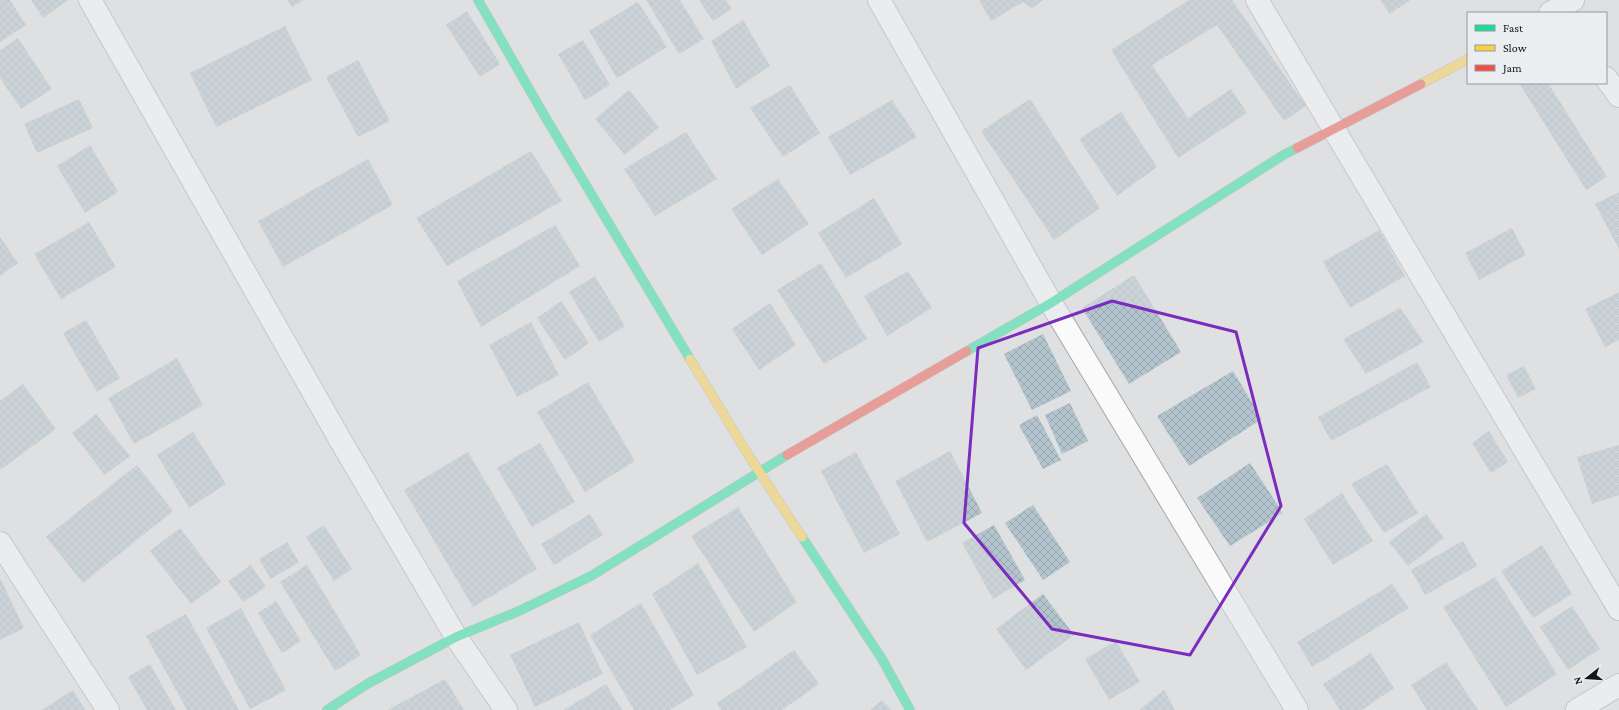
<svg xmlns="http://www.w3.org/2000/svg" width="1619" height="710" viewBox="0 0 1619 710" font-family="'Crimson Pro',serif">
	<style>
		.building { fill: url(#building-cross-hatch) }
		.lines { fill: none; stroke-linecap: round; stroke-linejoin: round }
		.street-casing { stroke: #a5a7a7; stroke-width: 24 }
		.fast-casing { stroke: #a5a7a7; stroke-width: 10 }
		.slow-casing { stroke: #a5a7a7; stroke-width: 10 }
		.jam-casing { stroke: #a5a7a7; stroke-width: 10 }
		.street { stroke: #fafafa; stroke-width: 22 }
		.fast { stroke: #16e098; stroke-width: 9 }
		.slow { stroke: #ffcf43; stroke-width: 9 }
		.jam { stroke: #f24e42; stroke-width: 9 }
		.marked { fill: none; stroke: #7b2cbf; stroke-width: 3; stroke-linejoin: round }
	</style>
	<defs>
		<pattern id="building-cross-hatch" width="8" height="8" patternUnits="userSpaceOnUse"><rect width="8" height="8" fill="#b4c4ce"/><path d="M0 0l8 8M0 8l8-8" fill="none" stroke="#9aa8b0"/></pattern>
	</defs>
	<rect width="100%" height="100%" fill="#dee0e1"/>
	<g class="building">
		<polygon points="2,0 10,0 26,25 0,42 0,1"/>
		<polygon points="31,0 68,0 43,18"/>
		<polygon points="288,0 304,0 292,7"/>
		<polygon points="646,0 680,0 704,39 679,54"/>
		<polygon points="699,0 726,0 732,9 713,21"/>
		<polygon points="979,0 1043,0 1032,8 1023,2 991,21"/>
		<polygon points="1189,0 1232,0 1306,106 1284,121 1217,25 1152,65 1188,118 1231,89 1247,113 1178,158 1111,50"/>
		<polygon points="1380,0 1410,0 1390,14"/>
		<polygon points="638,2 667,47 617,78 589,31"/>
		<polygon points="467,11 500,64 480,77 446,25"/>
		<polygon points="743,20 770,66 736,89 711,41"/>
		<polygon points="285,26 312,80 216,127 190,73"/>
		<polygon points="18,38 52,89 21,109 0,78 0,50"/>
		<polygon points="583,40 610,85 585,100 558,54"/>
		<polygon points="358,60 390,121 358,137 326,77"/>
		<polygon points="1519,83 1548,83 1607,177 1586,190"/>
		<polygon points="790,85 820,133 783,157 750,108"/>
		<polygon points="629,90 659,127 625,155 595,119"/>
		<polygon points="79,99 93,128 37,153 24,124"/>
		<polygon points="1030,99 1100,208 1054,240 981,131"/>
		<polygon points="892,100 917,137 850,175 828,137"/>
		<polygon points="1121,112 1157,167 1117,196 1079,139"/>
		<polygon points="686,132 717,179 655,216 624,169"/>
		<polygon points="90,145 118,192 85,213 57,166"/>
		<polygon points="531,151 562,201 447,266 416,218"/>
		<polygon points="368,159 393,205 283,267 258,221"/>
		<polygon points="778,179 809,224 762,255 731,209"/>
		<polygon points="1619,192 1619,249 1595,204"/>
		<polygon points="874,198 902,244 846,278 818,233"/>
		<polygon points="89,222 116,267 61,299 34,254"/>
		<polygon points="555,225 580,266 481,327 457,281"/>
		<polygon points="1512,228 1526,255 1479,280 1465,253"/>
		<polygon points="1379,230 1405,276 1350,308 1323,262"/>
		<polygon points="0,237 18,263 0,276"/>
		<polygon points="821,263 867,339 824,364 777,290"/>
		<polygon points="908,271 932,308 887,336 864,296"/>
		<polygon points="1134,275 1181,352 1129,384 1082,308"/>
		<polygon points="595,276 625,326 599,342 569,292"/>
		<polygon points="1619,292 1619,340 1605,347 1585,309"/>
		<polygon points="561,301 589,343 565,360 537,318"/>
		<polygon points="770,303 796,345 759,370 732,329"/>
		<polygon points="1400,308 1424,342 1366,374 1343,339"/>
		<polygon points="86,320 120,378 97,392 63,333"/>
		<polygon points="531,322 559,375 517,397 489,345"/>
		<polygon points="1043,334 1071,391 1032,410 1004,354"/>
		<polygon points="177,358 203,405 134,444 108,398"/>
		<polygon points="1417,362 1431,387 1331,441 1318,417"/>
		<polygon points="1524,366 1536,389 1518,398 1506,375"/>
		<polygon points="1233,371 1262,419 1189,466 1157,416"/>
		<polygon points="588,382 635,461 585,492 537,412"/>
		<polygon points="23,384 56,429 0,470 0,401"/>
		<polygon points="1070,403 1088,441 1062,454 1045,415"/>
		<polygon points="96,414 130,456 105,475 72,433"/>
		<polygon points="1037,415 1061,460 1043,469 1019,425"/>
		<polygon points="1489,431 1508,462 1491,473 1472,443"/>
		<polygon points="193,432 226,484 189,508 157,455"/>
		<polygon points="540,443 575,502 532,527 497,468"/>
		<polygon points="1619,445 1619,495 1592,504 1577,457"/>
		<polygon points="950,451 982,513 927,542 895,481"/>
		<polygon points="468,452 537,569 473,607 404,490"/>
		<polygon points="856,452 900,534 864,553 821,471"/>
		<polygon points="1250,463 1283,513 1230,546 1197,498"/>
		<polygon points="1387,464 1418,513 1384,533 1351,484"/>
		<polygon points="137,465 173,511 83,583 46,537"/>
		<polygon points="1342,493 1373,541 1333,565 1304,519"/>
		<polygon points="1033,505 1070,562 1043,580 1005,523"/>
		<polygon points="738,507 797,602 754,632 691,536"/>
		<polygon points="590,514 603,535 554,565 541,544"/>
		<polygon points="1426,514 1444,538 1408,566 1389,542"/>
		<polygon points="324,525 352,569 334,581 306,537"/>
		<polygon points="994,525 1025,580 993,599 962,543"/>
		<polygon points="180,528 221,582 191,604 150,551"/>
		<polygon points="1463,541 1477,566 1425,595 1411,570"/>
		<polygon points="287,542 299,562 271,579 259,559"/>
		<polygon points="1542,545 1572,594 1533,618 1501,571"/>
		<polygon points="698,563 747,647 697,675 652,594"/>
		<polygon points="251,565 266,587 243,602 228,581"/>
		<polygon points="307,565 361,655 335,671 280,582"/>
		<polygon points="1495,577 1557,674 1506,707 1443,607"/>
		<polygon points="0,578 24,628 0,640"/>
		<polygon points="1392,584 1409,608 1312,667 1297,642"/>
		<polygon points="1043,594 1074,635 1026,670 996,629"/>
		<polygon points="276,601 301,641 282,653 258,613"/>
		<polygon points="641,603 694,695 670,710 634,710 590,635"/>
		<polygon points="1572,606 1600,649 1568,670 1540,627"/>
		<polygon points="241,608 286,690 250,709 206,628"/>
		<polygon points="186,614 239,710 187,710 146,636"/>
		<polygon points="579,622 603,674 535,707 510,655"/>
		<polygon points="1116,641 1140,682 1109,700 1085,659"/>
		<polygon points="794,650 819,684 782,710 721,710 717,703"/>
		<polygon points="1371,653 1394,688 1362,710 1340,710 1323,684"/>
		<polygon points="1446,662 1478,710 1427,710 1411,685"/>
		<polygon points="150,664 176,710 147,710 128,677"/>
		<polygon points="445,679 464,710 388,710"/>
		<polygon points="606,684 622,710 564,710"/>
		<polygon points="73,690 85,710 42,710"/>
		<polygon points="1164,690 1175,710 1139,710"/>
		<polygon points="882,700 891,710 870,710"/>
	</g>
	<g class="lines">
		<g class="street-casing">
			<g id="street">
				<polyline points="90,0 342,443 456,637 506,710"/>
				<polyline points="879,0 1051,303 1297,710"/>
				<polyline points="1257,0 1619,609"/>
				<polyline points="1550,13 1573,0"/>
				<polyline points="1606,78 1619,96"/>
				<polyline points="0,543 108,710"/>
				<polyline points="1577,710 1619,685"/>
			</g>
		</g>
		<g class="fast-casing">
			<g id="fast">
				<polyline points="478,0 547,120 690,359"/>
				<polyline points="967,351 1051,303 1285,154 1297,148"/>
				<polyline points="802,537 882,659 910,710"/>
				<polyline points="327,710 367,684 456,637 519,611 591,576 787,455"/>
			</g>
		</g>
		<g class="slow-casing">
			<g id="slow">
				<polyline points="1421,84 1468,59"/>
				<polyline points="690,359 749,456 802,537"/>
			</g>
		</g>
		<g class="jam-casing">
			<g id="jam">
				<polyline points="1297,148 1421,84"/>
				<polyline points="787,455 967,351"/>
			</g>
		</g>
		<use href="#street" class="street"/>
		<use href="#fast" class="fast"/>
		<use href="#slow" class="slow"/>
		<use href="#jam" class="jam"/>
	</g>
	<path d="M0 0H1619V710H0ZM1112 301 1236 332 1281 506 1190 655 1052 629 964 523 978 348Z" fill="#dee0e1" fill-opacity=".55" fill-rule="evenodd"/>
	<path class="marked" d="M1112 301 1236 332 1281 506 1190 655 1052 629 964 523 978 348Z"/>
	<rect x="1467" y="12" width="140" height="72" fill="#eaeef0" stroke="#959899"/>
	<rect x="1475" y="25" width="20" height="6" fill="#16e098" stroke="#959899"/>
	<text x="1503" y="32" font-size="12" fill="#151616">Fast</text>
	<rect x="1475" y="45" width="20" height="6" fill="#ffcf43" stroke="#959899"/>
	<text x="1503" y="52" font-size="12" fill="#151616">Slow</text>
	<rect x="1475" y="65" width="20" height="6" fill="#f24e42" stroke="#959899"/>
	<text x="1503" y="72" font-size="12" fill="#151616">Jam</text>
	<g transform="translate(1587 678) rotate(253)" stroke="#eaeef0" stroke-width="3" paint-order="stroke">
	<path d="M0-3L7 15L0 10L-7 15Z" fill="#151616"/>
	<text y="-6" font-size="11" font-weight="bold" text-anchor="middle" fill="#151616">N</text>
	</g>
</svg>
